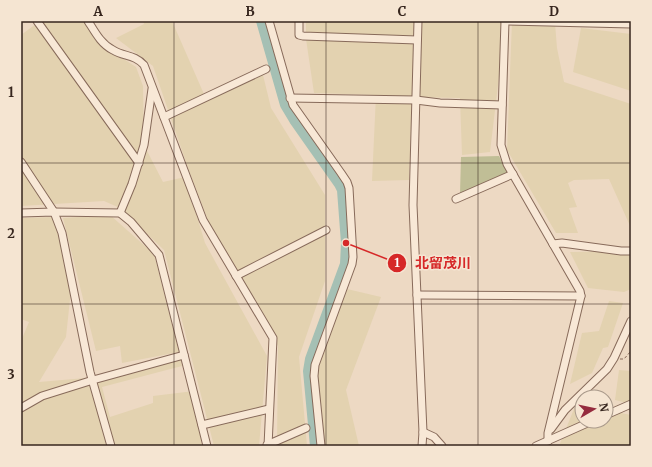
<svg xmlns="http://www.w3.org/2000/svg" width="652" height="467" viewBox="0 0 652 467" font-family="Merriweather,'Noto Sans JP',serif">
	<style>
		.farmland { fill: #e3d2b0 }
		.cemetery { fill: #c0be96 }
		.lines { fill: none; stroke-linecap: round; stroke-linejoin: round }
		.river { stroke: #a5c0b4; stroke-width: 10 }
		.minor-casing { stroke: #876a5a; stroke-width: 9 }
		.path { stroke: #876a5a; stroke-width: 1; stroke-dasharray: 3 2; stroke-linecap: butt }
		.minor { stroke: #f8e8d6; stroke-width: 7 }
		.grid { fill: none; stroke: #37261e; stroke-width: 1; stroke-opacity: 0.55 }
		.leader { fill: none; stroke: #d62828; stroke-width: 1.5 }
		.callout-dot { fill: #d62828; stroke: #f5e5d2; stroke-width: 1.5 }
		.mark-label { font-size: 12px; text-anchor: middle; font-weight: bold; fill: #fff }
		.callout-label { font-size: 14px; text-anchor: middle; font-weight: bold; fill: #d62828; stroke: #f5e5d2; stroke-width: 3; stroke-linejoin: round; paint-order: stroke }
		.neatline { fill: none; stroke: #37261e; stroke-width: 1.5 }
		.grid-label { font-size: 13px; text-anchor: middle; font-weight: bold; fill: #37261e }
	</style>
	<rect width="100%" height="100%" fill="#edd9c3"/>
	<g class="farmland">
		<polygon points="40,21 85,21 96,41 136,67 143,86 144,145 163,182 185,177 205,243 267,356 259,446 214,446 164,250 120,208 104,201 21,206 21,35"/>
		<polygon points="143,21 172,21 207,101 263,75 271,108 325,195 325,281 299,357 307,446 277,446 278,346 218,246 189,171 153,66 116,38 144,24"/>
		<polygon points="306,21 503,21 503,43 490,152 462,155 460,98 412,97 409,180 372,181 376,95 314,93 306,39"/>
		<polygon points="512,21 555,23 557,48 564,82 631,104 631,228 609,179 574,180 568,183 577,207 569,208 578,233 556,233 507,150"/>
		<polygon points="581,28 631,34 631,91 573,72"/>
		<polygon points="110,215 154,254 179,352 122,363 120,346 96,351 63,218"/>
		<polygon points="54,217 71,290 66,337 39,382 97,377 181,358 182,366 102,387 110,417 153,403 153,396 194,391 202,446 21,446 21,341 29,322 21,319 21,218"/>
		<polygon points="631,251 631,289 624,292 588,288 570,252"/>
		<polygon points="347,289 381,297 346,390 359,446 323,446 316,366"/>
		<polygon points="609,301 623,303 608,347 603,348 592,373 570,384 582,333 599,331"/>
		<polygon points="619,370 631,371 631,404 615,400"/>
		<polygon points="576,404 582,405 582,421 606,421 606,410 631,415 631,446 559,446"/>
	</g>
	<polygon class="cemetery" points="499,156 508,174 460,194 461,157"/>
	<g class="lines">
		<polyline class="river" points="261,21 285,105 294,120 339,184 342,190 346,243 345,264 310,359 308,371 315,446"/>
		<g class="minor-casing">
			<g id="minor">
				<polyline points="37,21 139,163"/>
				<path d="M88 21C95 32 101 44 113 50 124 57 134 54 144 65L203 220 273 338 268 446"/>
				<polyline points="269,21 293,105 341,173 347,182 349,188 353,257 352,264 315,365 314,376 321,446"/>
				<polyline points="299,21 299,35 303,36 417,40"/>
				<polyline points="418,21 413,205 423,432 422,446"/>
				<polyline points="505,21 501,145 507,164 580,291 581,296 548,433 548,441"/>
				<polyline points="505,21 631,24"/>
				<polyline points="290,98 416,100 440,103 502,105"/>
				<polyline points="164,117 266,69"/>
				<polyline points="21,162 54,212 62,233 90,372 111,446"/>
				<polyline points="456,199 513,174"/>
				<polyline points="21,213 54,212 120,213 131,222 159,255 207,446"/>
				<polyline points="120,213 132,184 144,145 152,89"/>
				<polyline points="553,244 562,243 621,251 631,251"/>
				<polyline points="236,276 326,230"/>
				<polyline points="417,295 581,296"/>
				<polyline points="21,408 42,396 93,380 184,355"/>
				<polyline points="606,415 631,404"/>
				<polyline points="202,425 269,409"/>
				<polyline points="551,429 565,410 607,369 614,358 631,321"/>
				<polyline points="423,432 434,437 442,446"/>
				<polyline points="267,445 306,428"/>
				<polyline points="536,446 592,421"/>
			</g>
		</g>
		<polyline class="path" points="620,359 624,359 631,351"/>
		<use href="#minor" class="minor"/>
	</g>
	<path class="grid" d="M174 21V446M326 21V446M478 21V446M21 163H631M21 304H631"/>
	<path class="leader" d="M346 243L397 263"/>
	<g class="callout-dot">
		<circle cx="346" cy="243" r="4"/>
		<circle cx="397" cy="263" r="10"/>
	</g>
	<g class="mark-label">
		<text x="397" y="267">1</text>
	</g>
	<g class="callout-label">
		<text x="443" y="268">北留茂川</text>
	</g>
	<rect width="652" height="467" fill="none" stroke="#f5e5d2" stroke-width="44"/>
	<g transform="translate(594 409) rotate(81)"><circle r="19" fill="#f5e5d2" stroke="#a9998a"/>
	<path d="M0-3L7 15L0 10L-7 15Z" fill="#952b3e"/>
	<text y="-6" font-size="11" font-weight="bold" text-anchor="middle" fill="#37261e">N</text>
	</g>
	<rect x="22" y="22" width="608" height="423" class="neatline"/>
	<g class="grid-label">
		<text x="98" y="16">A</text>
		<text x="250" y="16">B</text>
		<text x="402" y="16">C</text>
		<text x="554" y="16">D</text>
		<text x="11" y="97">1</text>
		<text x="11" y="238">2</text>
		<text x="11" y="379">3</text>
	</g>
</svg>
